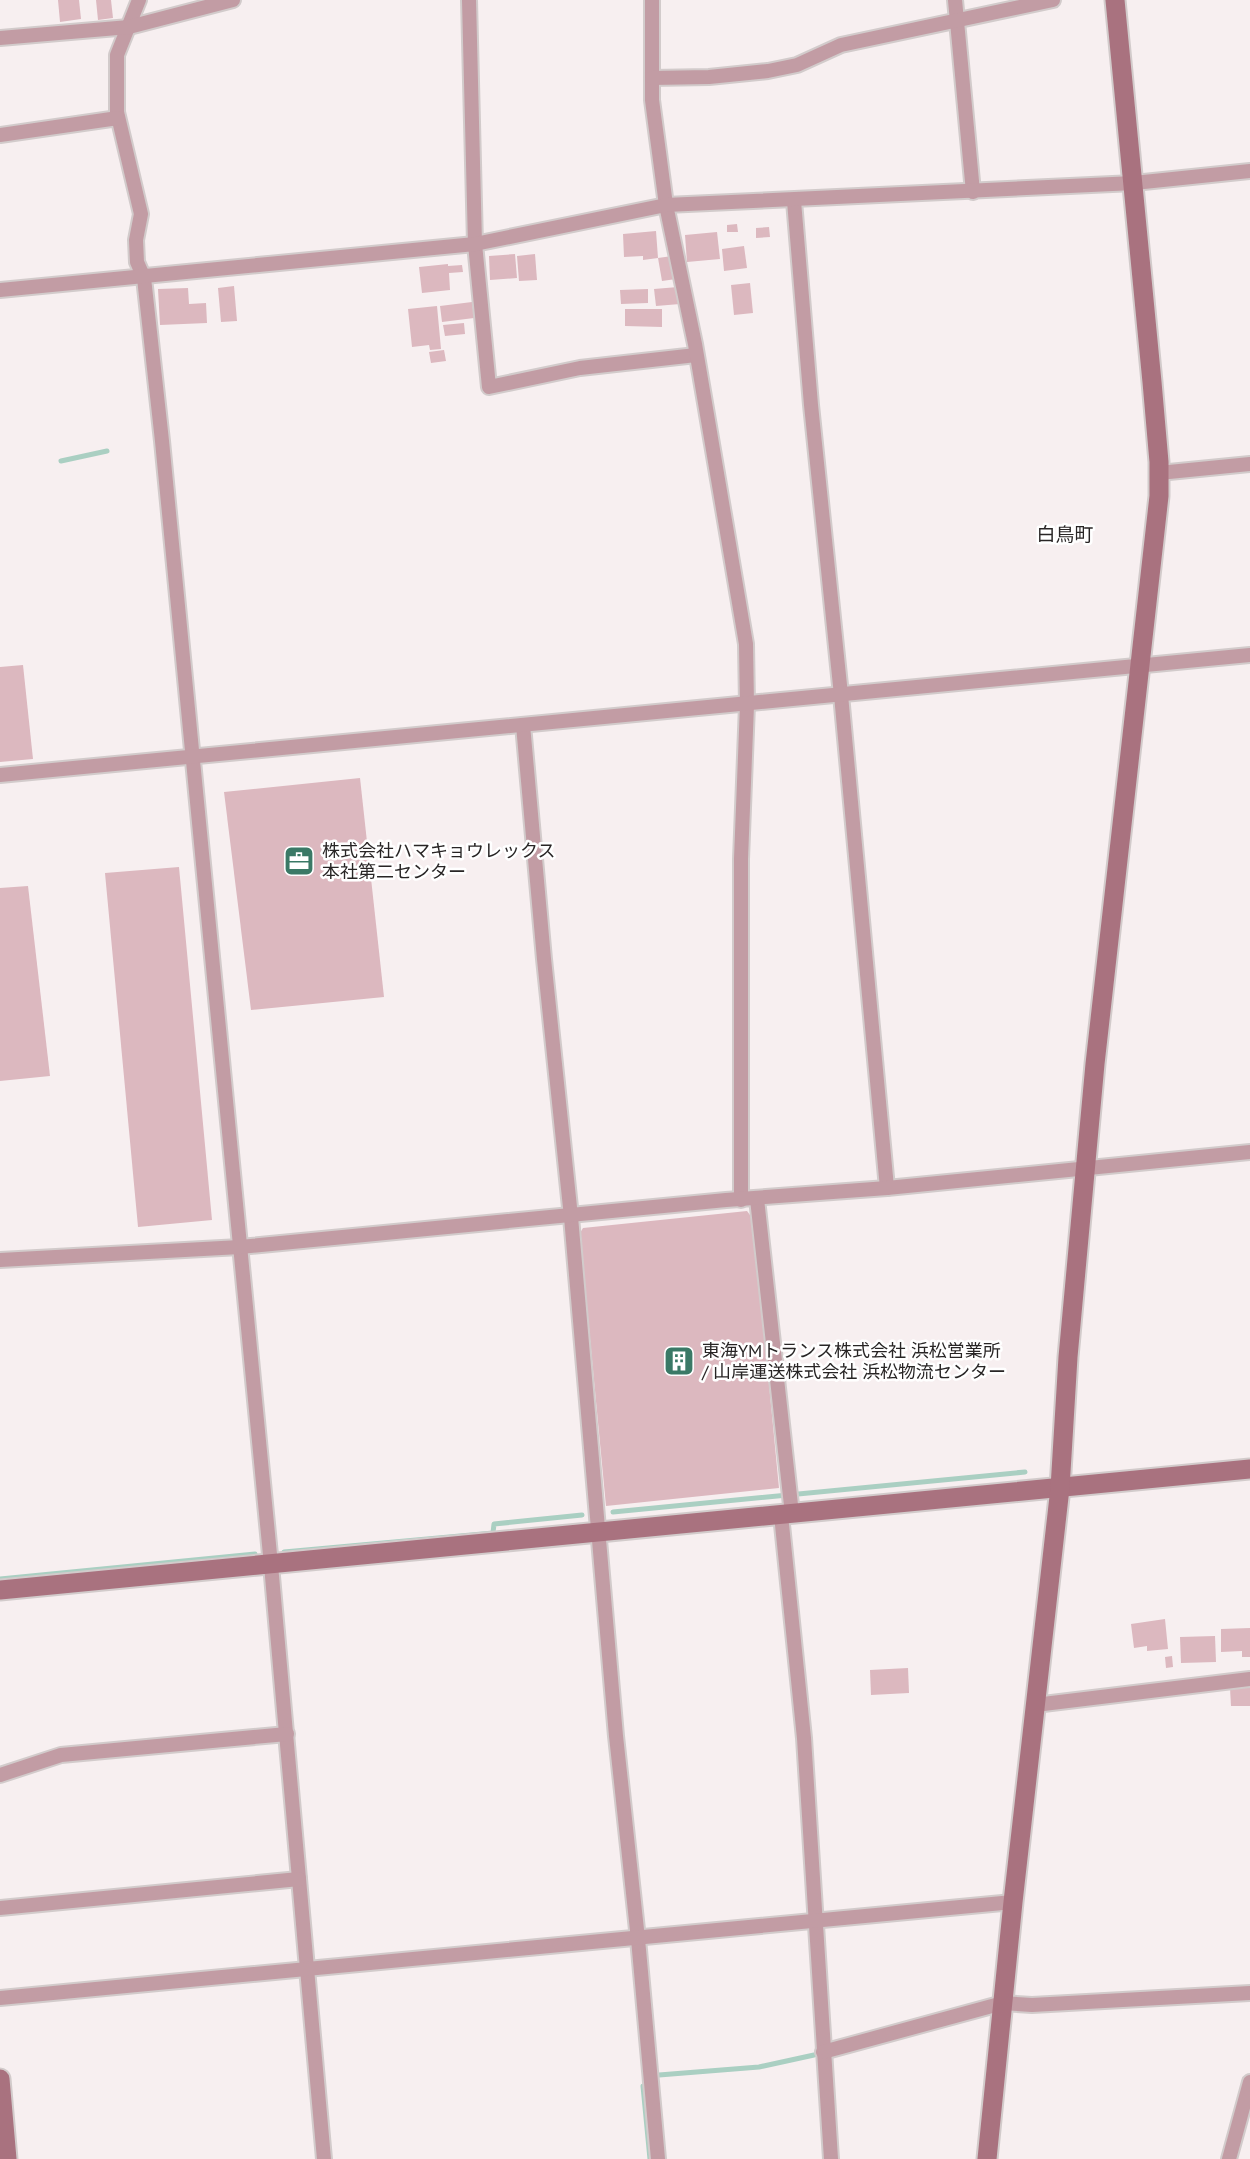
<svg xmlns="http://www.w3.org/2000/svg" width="1250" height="2159" viewBox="0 0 1250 2159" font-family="'PT Sans','Noto Sans JP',sans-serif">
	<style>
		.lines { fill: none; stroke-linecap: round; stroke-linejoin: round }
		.stream { stroke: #aacfc2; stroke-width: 5 }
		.building { fill: #dcb8bf }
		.street-casing { stroke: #d2cbcb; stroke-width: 18 }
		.secondary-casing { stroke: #d2cbcb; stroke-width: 23 }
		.street { stroke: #c29ca4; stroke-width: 14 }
		.secondary { stroke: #a9727f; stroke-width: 19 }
		.labels { text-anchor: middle; stroke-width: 5; stroke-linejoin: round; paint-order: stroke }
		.poi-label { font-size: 18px; fill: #282525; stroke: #fff; text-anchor: start }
		.neighbourhood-label { font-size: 19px; fill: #282525; stroke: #fff }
	</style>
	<rect width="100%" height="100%" fill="#f7eff0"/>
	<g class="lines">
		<g class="stream">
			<polyline points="61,461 107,451"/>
			<polyline points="613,1512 1025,1472"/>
			<polyline points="284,1552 493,1533 494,1524 582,1515"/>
			<polyline points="0,1579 255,1554"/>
			<polyline points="659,2075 759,2067 814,2055"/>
			<polyline points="643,2086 650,2159"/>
		</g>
	</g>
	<g class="building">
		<polygon points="58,0 79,0 81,19 60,22"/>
		<polygon points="96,0 111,0 113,18 98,20"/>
		<polygon points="737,224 738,232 727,232 727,225"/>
		<polygon points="769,227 770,237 756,238 756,228"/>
		<polygon points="656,231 658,258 643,260 643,256 624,257 623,234"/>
		<polygon points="717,232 720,259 687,262 685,235"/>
		<polygon points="744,246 747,268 724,271 722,249"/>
		<polygon points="515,254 517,278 490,280 489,256"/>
		<polygon points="535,254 537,280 519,281 517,256"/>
		<polygon points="672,256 676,279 662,281 658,258"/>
		<polygon points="448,264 448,266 462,265 463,272 449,273 450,290 422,293 419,267"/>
		<polygon points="750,283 753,313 734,315 731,285"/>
		<polygon points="234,286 237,321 221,322 218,288"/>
		<polygon points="678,287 680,304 656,306 654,289"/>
		<polygon points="188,288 189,304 206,303 207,323 160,325 158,289"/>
		<polygon points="648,289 648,303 621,304 620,290"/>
		<polygon points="472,302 474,318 442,322 440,306"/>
		<polygon points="437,306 441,349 430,350 429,345 412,347 408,309"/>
		<polygon points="625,309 662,309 662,327 625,326"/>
		<polygon points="464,323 465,334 445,336 443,325"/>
		<polygon points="444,350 446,361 431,363 429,352"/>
		<polygon points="23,665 33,759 0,762 0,667"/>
		<polygon points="360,778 384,997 251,1010 224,792"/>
		<polygon points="179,867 212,1220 138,1227 105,873"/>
		<polygon points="28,886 50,1076 0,1081 0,888"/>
		<polygon points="747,1211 753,1219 779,1488 606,1506 580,1233 583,1228"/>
		<polygon points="1165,1619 1168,1649 1147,1651 1147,1646 1134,1648 1131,1624"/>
		<polygon points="1250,1628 1250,1657 1242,1657 1242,1651 1221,1652 1221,1629"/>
		<polygon points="1215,1636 1216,1662 1181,1663 1180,1637"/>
		<polygon points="1172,1656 1173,1667 1166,1668 1165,1657"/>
		<polygon points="908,1668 909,1693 871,1695 870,1670"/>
		<polygon points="1250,1687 1250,1706 1231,1706 1230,1688"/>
	</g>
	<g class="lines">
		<g class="street-casing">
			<g id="street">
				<polyline points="139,0 117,55 117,112 141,214 136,240 137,262 144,278 162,441 271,1565 324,2159"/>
				<polyline points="469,0 475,244 489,387 580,368 696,355"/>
				<polyline points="652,0 652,100 666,205 695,344 746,644 747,705 741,859 741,1200"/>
				<polyline points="955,0 973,192"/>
				<polyline points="0,38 129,27 233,0"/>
				<polyline points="652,78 709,77 768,71 797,65 841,45 1053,0"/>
				<polyline points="0,135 118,118"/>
				<polyline points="794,201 811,405 841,695 887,1188"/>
				<polyline points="0,290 475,244 666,205 1134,183 1250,171"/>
				<polyline points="1159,473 1250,464"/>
				<polyline points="523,725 544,959 571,1217 616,1736 638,1939 658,2159"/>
				<polyline points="0,775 1250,655"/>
				<polyline points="757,1199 792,1514"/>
				<polyline points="0,1260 240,1247 726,1200 887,1188 1250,1152"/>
				<polyline points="781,1515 804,1738 831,2159"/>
				<polyline points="1035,1705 1250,1679"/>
				<polyline points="0,1775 61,1755 287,1734"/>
				<polyline points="0,1908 299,1879"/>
				<polyline points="0,1998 1013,1902"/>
				<polyline points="823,2052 1003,2003 1032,2005 1250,1993"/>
				<polyline points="1229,2159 1250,2082"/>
			</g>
		</g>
		<g class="secondary-casing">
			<g id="secondary">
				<polyline points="0,1590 1250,1469"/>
				<polyline points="0,2079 7,2159"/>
				<polyline points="987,2159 1013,1902 1060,1488 1068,1357 1095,1064 1159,496 1159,462 1152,382 1115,0"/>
			</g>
		</g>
		<use href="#street" class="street"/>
		<use href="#secondary" class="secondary"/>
	</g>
	<defs>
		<g id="office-square" transform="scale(1.575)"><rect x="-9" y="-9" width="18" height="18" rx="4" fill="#3a7966" stroke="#fff"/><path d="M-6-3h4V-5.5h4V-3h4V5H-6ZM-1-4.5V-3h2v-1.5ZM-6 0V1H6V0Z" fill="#fff"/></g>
		<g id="building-square" transform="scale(1.575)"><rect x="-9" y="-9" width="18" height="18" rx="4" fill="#3a7966" stroke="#fff"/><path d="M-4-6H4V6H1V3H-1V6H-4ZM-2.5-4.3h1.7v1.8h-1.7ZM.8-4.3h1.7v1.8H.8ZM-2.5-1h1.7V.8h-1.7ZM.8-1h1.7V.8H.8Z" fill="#fff"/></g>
	</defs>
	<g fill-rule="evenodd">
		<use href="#office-square" x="299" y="861"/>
		<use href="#building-square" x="679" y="1361"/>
	</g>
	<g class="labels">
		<g class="poi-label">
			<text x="322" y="857">株式会社ハマキョウレックス<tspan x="322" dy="21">本社第二センター</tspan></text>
			<text x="702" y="1357">東海YMトランス株式会社 浜松営業所<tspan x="702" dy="21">/ 山岸運送株式会社 浜松物流センター</tspan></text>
		</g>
		<g class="neighbourhood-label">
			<text x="1065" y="541">白鳥町</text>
		</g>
	</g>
</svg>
